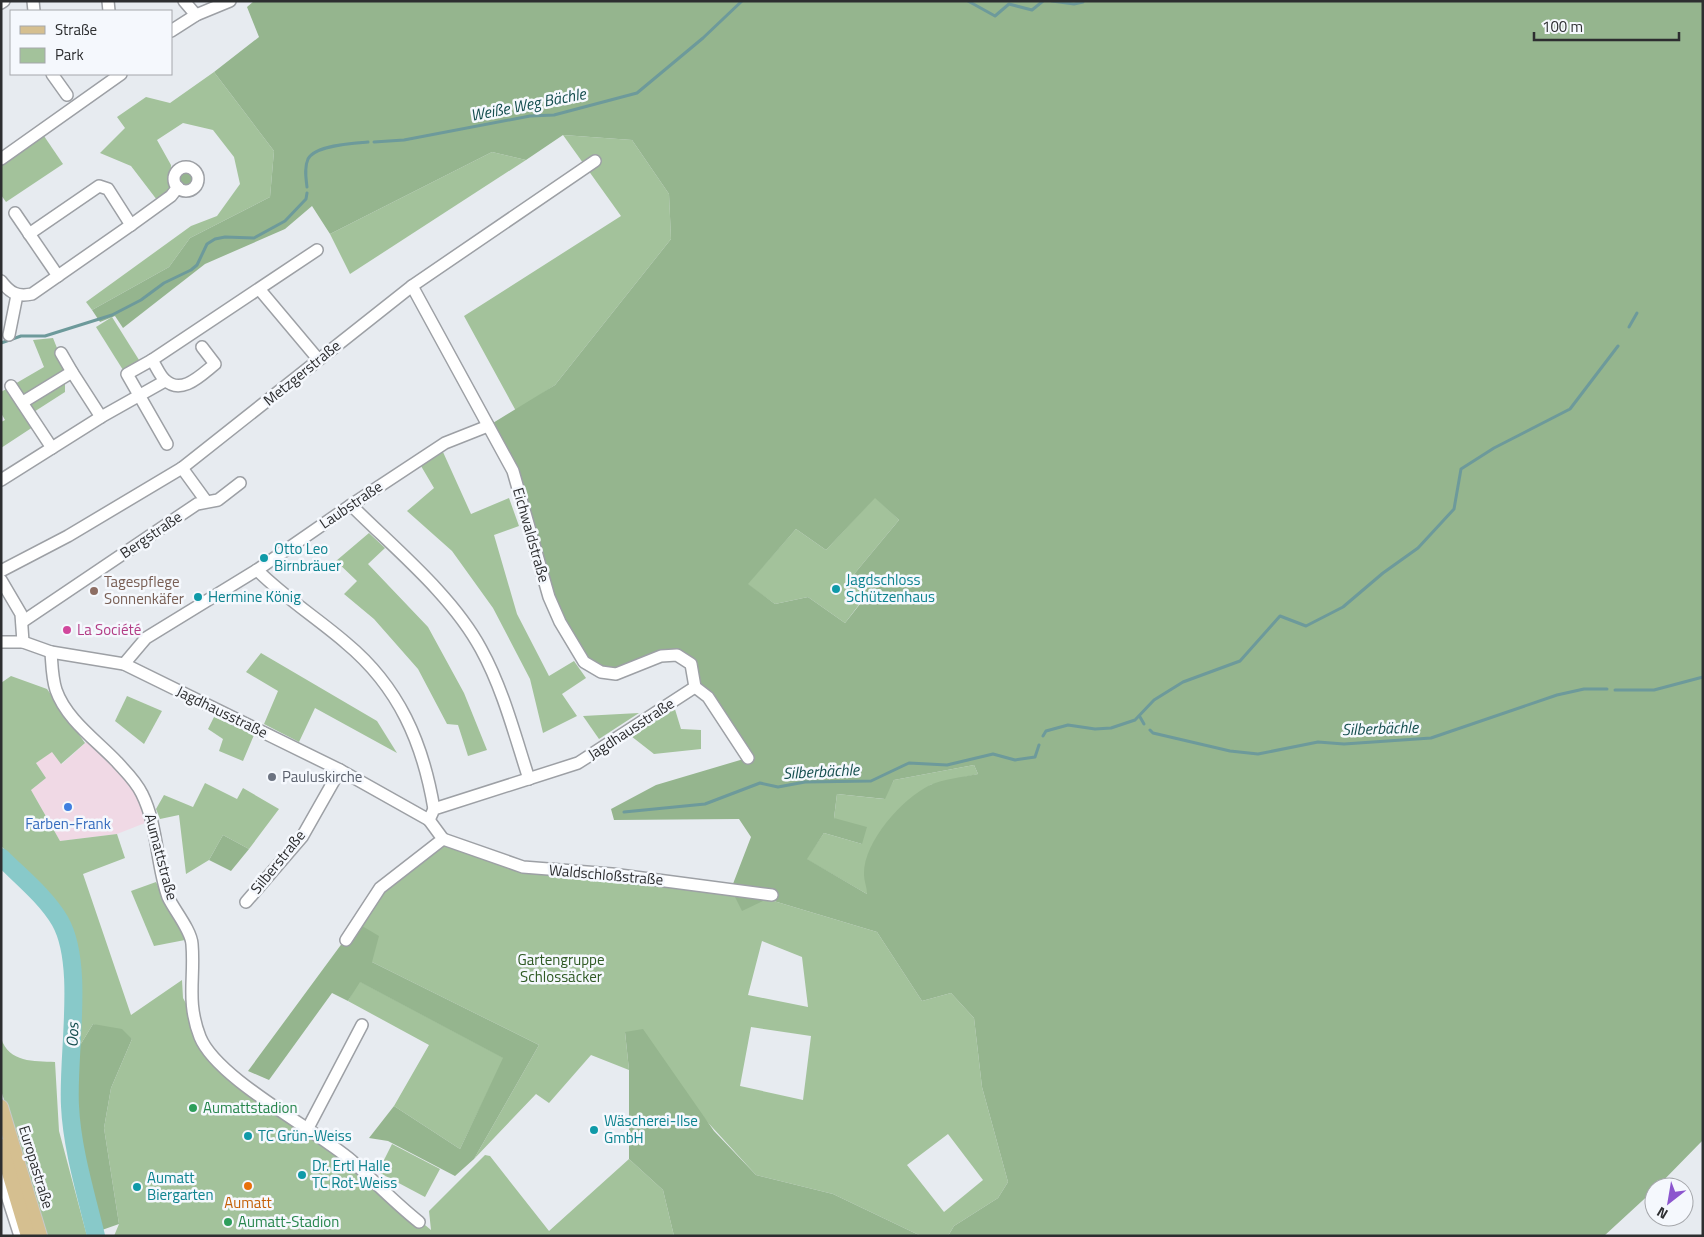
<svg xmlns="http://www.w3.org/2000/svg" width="1704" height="1237" viewBox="0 0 1704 1237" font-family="'Titillium Web',sans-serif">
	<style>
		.industrial { fill: #f0d9e5 }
		.green { fill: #a3c29b; fill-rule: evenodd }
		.forest { fill: #95b58e; fill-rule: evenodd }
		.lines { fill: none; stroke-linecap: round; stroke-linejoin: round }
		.stream { stroke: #6d9a9b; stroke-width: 3 }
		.river { stroke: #88c9c9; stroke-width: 18 }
		.minor-casing { stroke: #9da0a5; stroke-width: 14 }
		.major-casing { stroke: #c8c9c9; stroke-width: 16 }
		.minor { stroke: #fff; stroke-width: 11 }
		.major { stroke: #d5bf90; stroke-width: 14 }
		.culture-dot { fill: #0f9aa8; stroke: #f5f8fd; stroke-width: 2 }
		.education-dot { fill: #8d6e63; stroke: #f5f8fd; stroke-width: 2 }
		.hotel-dot { fill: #d1479c; stroke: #f5f8fd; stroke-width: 2 }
		.worship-dot { fill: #6b7280; stroke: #f5f8fd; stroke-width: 2 }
		.shop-dot { fill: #3f7fe0; stroke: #f5f8fd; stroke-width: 2 }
		.leisure-dot { fill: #2e9e5b; stroke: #f5f8fd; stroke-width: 2 }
		.food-dot { fill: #e8710a; stroke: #f5f8fd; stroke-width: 2 }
		.labels { text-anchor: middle; stroke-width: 5; stroke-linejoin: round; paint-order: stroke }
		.street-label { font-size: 15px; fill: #2d2e30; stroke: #f5f8fd }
		.culture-label { font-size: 15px; fill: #0d838f; stroke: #f5f8fd; text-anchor: start }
		.education-label { font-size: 15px; fill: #785e54; stroke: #f5f8fd; text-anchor: start }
		.hotel-label { font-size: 15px; fill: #b23c85; stroke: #f5f8fd; text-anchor: start }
		.worship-label { font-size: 15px; fill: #5b616d; stroke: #f5f8fd; text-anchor: start }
		.shop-label { font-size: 15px; fill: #366cbe; stroke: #f5f8fd }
		.park-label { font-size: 15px; fill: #2e5923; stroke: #f5f8fd }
		.leisure-label { font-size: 15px; fill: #27864d; stroke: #f5f8fd; text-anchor: start }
		.food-label { font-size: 15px; fill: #c56008; stroke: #f5f8fd }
		.water-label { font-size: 16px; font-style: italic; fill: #154e4f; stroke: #f5f8fd }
	</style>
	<rect width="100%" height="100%" fill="#e7ebf0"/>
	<polygon class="industrial" points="92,737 143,794 145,823 117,834 60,841 31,790 46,778 36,763 52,751 62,764"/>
	<g class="green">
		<polygon points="214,72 274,151 270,197 190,238 169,267 92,310 86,302 191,226 217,216 240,184 234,157 213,130 183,123 157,140 171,165 170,191 157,200 131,166 100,153 125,128 117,117 146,97 170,103"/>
		<polygon points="563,135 632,140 669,194 671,239 555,385 516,411 464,316 621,216"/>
		<polygon points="44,136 63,164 6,202 1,195 1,165"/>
		<polygon points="492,152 526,160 350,274 330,234"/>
		<polygon points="112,317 139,360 123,370 96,327"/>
		<polygon points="53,338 65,368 65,392 26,417 33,427 1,448 1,422 5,420 1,413 1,392 44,367 33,340"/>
		<polygon points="443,452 471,514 509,498 519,526 494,535 517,614 549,676 574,661 586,678 562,694 577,716 543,733 530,679 493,608 452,551 407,511 434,488 421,466"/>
		<polygon points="875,497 899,520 850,579 868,593 845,623 808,597 775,604 747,584 796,529 826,550"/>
		<polygon points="369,533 385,548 368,564 428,627 464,693 487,750 468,756 458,725 447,724 418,669 374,619 344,594 357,581 336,561"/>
		<polygon points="261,653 377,721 397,753 315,708 299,742 264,724 278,691 246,672"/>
		<path d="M11 676 47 689 85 743 61 764 52 752 36 763 46 778 31 790 60 841 117 834 125 858 83 874 131 1015 182 980 183 998 215 1057 308 1128 431 1230 429 1211 485 1155 490 1156 549 1231 629 1159 663 1190 674 1236H114L119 1224 104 1128 111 1088 132 1039 93 1024 76 1052C77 1010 82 954 62 915 49 890 21 866 1 846V683Z"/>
		<polygon points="127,696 162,711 144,744 115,721"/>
		<polygon points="674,706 681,729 701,730 701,749 654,754 631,736"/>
		<polygon points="639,713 599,739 583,716"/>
		<polygon points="214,717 254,735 243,761 219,751 223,739 208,729"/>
		<polygon points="974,765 978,774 930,785 867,894 806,859 824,833 862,844 834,818 837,794 884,799 894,780"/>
		<polygon points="205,783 237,799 243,788 279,809 249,849 223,835 209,860 186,874 179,815 160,819 156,809 164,795 193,807"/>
		<path d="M445 844 492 862 767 899 877 932 922 1001 951 993 974 1018 982 1087 1008 1182 998 1198 954 1226 948 1236H921L833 1194 756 1175 625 1032 629 1070 591 1055 549 1103 536 1094 474 1159 539 1045 372 962 357 923 381 892ZM762 941 802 957 808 1007 748 995ZM751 1027 811 1036 803 1100 740 1086ZM948 1134 983 1180 944 1212 907 1165Z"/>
		<polygon points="156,882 185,940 154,946 131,891"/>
		<polygon points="359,981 504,1058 460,1149 394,1106 429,1045 348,1001"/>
		<path d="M1 1038C9 1063 34 1061 55 1062L59 1131 87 1236H45L1 1090Z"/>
		<polygon points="392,1144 440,1169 425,1197 378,1172"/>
	</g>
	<g class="forest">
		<path d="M254 1H1703V1140L1657 1187H1654V1190L1604 1236H948L954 1226 998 1198 1008 1182 982 1087 974 1018 951 993 922 1001 877 932 767 899 742 911 731 889 751 837 739 819 614 820 611 809 656 785 747 758 695 687 691 664 677 655 616 674 584 662 560 622 513 471 488 426 555 385 671 239 669 194 632 140 563 135 526 160 492 152 330 234 312 206 285 229 205 264 123 328 115 316 100 322 92 310 169 267 190 238 270 197 274 151 214 72 259 37 247 7ZM875 498 899 520 850 579 868 594 845 623 808 597 775 604 748 584 796 529 826 550ZM974 765 978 774C963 777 943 779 930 785 902 799 863 842 864 875 864 881 867 887 867 894L807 859 824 833 862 844 867 827 834 818 837 794 885 799 894 780Z"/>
		<circle cx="186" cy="179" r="12"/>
		<polygon points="223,835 249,849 231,871 209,860"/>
		<polygon points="357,923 379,936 372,962 539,1045 474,1159 455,1176 388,1141 369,1138 394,1106 460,1149 503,1058 360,982 348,1001 332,993 269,1080 248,1071"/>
		<polygon points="93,1024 122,1029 132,1039 111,1088 104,1128 119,1224 102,1230 83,1169 75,1104 76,1052"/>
		<polygon points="643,1029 714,1131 756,1175 833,1194 921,1236 674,1236 663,1190 629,1159 629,1070 625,1032"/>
	</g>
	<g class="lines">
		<g class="stream">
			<polyline points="968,1 995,16 1009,4 1032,10 1043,1"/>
			<polyline points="1052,1 1074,4 1083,2"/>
			<polyline points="374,142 404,140 530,116 554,115 637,93 703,38 742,1"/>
			<path d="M307 187C306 178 304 168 308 159 315 145 354 143 368 142"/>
			<polyline points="1629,327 1637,313"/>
			<polyline points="1,343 21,336 45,336 112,315 141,300 164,283 191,270 197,265 207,244 215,239 225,237 254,238 285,221 306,199 307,193"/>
			<polyline points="1615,690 1654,690 1703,677"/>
			<polyline points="1140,717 1144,724"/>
			<polyline points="1150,730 1153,733 1230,751 1258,754 1318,742 1344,744 1431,738 1557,695 1584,689 1607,689"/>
			<polyline points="1043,736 1046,731 1068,725 1095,729 1111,728 1135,720 1154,700 1183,682 1240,661 1280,616 1306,626 1343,607 1383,573 1418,548 1454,509 1461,469 1494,448 1570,409 1618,346"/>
			<polyline points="624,812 705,804 760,783 778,787 805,782 871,781 909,763 947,765 993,754 1015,760 1035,757 1039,745"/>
		</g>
		<path class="river" d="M1 857C21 877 46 897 60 921 85 965 67 1055 70 1106 72 1149 86 1194 96 1236"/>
		<g class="minor-casing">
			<g id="minor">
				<polyline points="33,1 34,11"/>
				<polyline points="108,1 109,11"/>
				<polyline points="184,1 196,15"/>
				<polyline points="1,3 4,1"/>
				<polyline points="171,31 196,15 230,1"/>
				<polyline points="52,74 67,95"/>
				<polyline points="1,159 121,74"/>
				<circle cx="186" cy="179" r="12"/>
				<polyline points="15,213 58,276"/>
				<polyline points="29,234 99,186 108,189 131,225"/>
				<path d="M1 281C10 293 17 297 32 294L131 225 171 196 178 187"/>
				<polyline points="412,286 513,471 549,597 560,622 584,662 601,672 616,674 661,656 677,655 691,664 695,687"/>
				<polyline points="260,290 318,359"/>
				<polyline points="9,335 17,295"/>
				<polyline points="61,353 72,372"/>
				<polyline points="152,360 317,250"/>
				<polyline points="11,386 52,448"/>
				<polyline points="23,402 72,372 101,417"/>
				<path d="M167 444 127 374 152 360C156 366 160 376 165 380 182 396 202 374 215 364L202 347"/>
				<polyline points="182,468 206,501"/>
				<polyline points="1,480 101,417 165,381"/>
				<path d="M351 505C394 548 452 595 481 649 503 689 515 736 529 779"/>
				<path d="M257 570C285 598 317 618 346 643 399 687 423 743 434 809"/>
				<polyline points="1,571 68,536 182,468 412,286 595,161"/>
				<polyline points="1,580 21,614 23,642"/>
				<polyline points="22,622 197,504 218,500 240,483"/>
				<polyline points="1,642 23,642 51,652 124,664 340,770 429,820 434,809 578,763 695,687"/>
				<path d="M51 652C52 665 52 678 56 690 66 719 96 740 117 762 126 772 136 781 142 794 158 826 156 864 168 897 174 910 191 930 192 944 195 979 186 1001 200 1037 217 1079 315 1129 352 1161 374 1181 395 1203 419 1222"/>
				<polyline points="124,664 146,638 257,570 351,505 445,443 488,426"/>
				<polyline points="695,687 708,697 748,758"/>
				<polyline points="443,839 523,867 612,874 772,895"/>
				<polyline points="246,902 302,837 340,770"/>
				<polyline points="346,940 380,888 443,839 429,820"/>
				<polyline points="308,1128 362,1025"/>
				<polyline points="1,1177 20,1236"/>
			</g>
		</g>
		<g class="major-casing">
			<g id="major">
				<polyline points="1,1107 40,1236"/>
				<polyline points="1,1146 28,1236"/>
			</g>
		</g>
		<use href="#minor" class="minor"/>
		<use href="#major" class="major"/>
	</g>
	<g class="culture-dot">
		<circle cx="264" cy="558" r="5"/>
		<circle cx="836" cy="589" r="5"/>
		<circle cx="198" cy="597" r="5"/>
		<circle cx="594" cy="1130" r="5"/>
		<circle cx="248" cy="1136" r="5"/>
		<circle cx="302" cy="1175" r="5"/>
		<circle cx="137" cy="1187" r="5"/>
	</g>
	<circle class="education-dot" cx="94" cy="591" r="5"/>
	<circle class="hotel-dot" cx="67" cy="630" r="5"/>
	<circle class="worship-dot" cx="272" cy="777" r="5"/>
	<circle class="shop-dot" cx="68" cy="807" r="5"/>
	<g class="leisure-dot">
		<circle cx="193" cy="1108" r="5"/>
		<circle cx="228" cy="1222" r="5"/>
	</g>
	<circle class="food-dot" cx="248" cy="1186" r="5"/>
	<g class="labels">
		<g class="street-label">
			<text transform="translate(302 373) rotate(-39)" y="5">Metzgerstraße</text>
			<text transform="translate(351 505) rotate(-34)" y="5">Laubstraße</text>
			<text transform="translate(151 535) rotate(-34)" y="5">Bergstraße</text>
			<text transform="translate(531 535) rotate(74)" y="5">Eichwaldstraße</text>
			<text transform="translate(222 712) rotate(26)" y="5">Jagdhausstraße</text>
			<text transform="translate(631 729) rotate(-33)" y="5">Jagdhausstraße</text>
			<text transform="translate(161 857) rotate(75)" y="5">Aumattstraße</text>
			<text transform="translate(278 862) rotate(-51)" y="5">Silberstraße</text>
			<text transform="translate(606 875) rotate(5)" y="5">Waldschloßstraße</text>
			<text transform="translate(36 1167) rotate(73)" y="5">Europastraße</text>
		</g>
		<g class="culture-label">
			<text x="274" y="554">Otto Leo<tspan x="274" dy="17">Birnbräuer</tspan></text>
			<text x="846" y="585">Jagdschloss<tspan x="846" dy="17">Schützenhaus</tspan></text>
			<text x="208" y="602">Hermine König</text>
			<text x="604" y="1126">Wäscherei-Ilse<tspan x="604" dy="17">GmbH</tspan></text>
			<text x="258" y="1141">TC Grün-Weiss</text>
			<text x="312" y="1171">Dr. Ertl Halle<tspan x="312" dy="17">TC Rot-Weiss</tspan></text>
			<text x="147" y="1183">Aumatt<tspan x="147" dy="17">Biergarten</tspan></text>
		</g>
		<g class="education-label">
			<text x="104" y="587">Tagespflege<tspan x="104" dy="17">Sonnenkäfer</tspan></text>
		</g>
		<g class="hotel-label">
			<text x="77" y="635">La Société</text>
		</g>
		<g class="worship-label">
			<text x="282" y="782">Pauluskirche</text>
		</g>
		<g class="shop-label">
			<text x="68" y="829">Farben-Frank</text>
		</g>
		<g class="park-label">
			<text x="561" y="965">Gartengruppe<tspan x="561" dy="17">Schlossäcker</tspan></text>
		</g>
		<g class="leisure-label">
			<text x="203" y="1113">Aumattstadion</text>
			<text x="238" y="1227">Aumatt-Stadion</text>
		</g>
		<g class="food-label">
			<text x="248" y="1208">Aumatt</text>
		</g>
		<g class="water-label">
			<text transform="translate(528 104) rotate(-11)" y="6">Weiße Weg Bächle</text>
			<text transform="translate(1380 728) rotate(-2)" y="6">Silberbächle</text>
			<text transform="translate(821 771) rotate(-3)" y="6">Silberbächle</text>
			<text transform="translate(72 1035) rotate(-88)" y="6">Oos</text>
		</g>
	</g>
	<rect width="1704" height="1237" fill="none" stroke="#2d2e30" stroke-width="5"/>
	<rect x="10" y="10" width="162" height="65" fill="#f5f8fd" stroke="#a5a7ab"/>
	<rect x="20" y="26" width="25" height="8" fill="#d5bf90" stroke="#a5a7ab"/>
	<text x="55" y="35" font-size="15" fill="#2d2e30">Straße</text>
	<rect x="20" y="48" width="25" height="15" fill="#a3c29b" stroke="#a5a7ab"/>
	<text x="55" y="60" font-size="15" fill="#2d2e30">Park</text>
	<g transform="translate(1669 1202) rotate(211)"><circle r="24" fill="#f5f8fd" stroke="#a5a7ab"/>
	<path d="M0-4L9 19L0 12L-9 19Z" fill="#8c56ce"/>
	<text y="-8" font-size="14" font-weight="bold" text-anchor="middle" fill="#2d2e30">N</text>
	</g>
	<path d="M1534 32v8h145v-8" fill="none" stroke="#2d2e30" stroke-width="2.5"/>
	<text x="1542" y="32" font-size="15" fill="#2d2e30" stroke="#f5f8fd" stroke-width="4" paint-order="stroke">100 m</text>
</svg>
